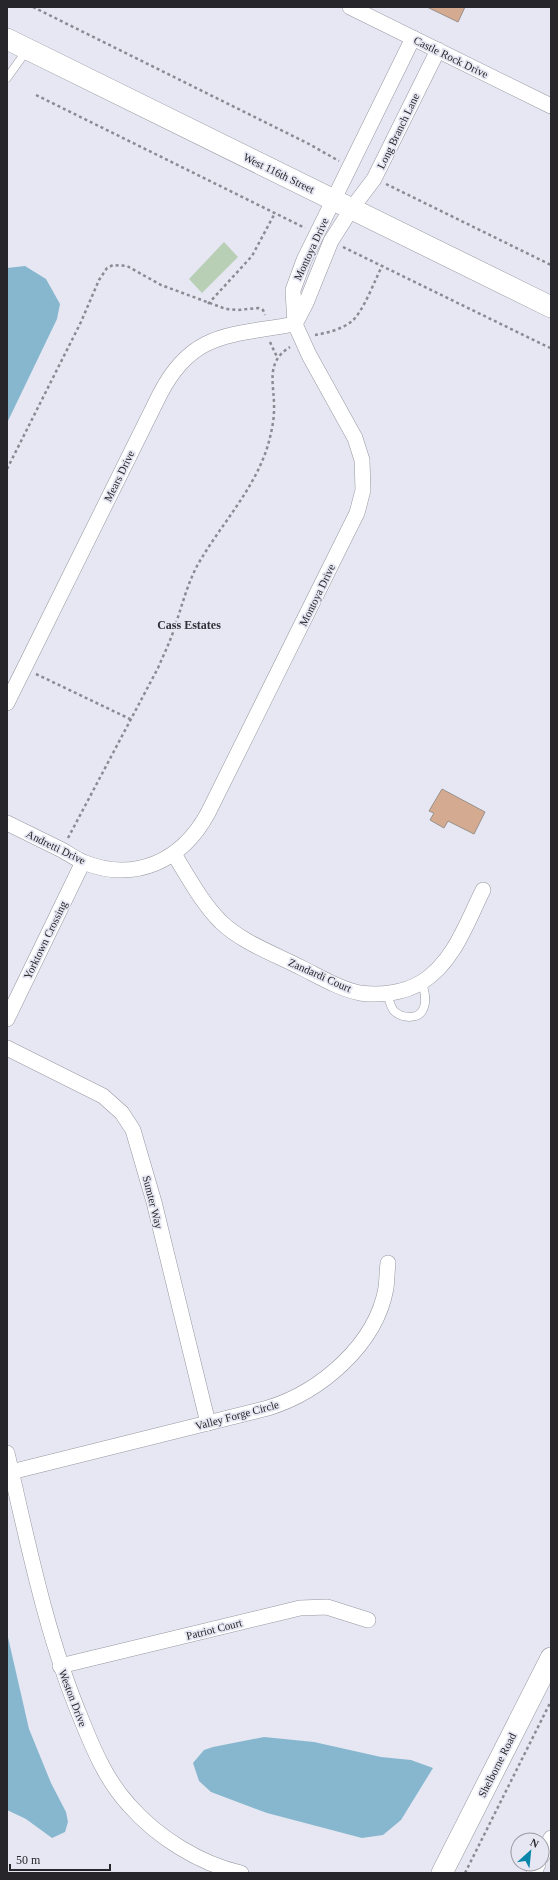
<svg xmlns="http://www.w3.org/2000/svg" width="558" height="1880" viewBox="0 0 558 1880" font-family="'Times New Roman',serif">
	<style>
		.green { fill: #b8cfb5 }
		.water { fill: #87b7cf }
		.building { fill: #d4aa90; stroke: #9a908a }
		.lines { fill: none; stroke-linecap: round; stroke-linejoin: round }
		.lane-casing { stroke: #9697a1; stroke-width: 9 }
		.street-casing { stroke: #9697a1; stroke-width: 16 }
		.secondary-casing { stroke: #9697a1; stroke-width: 22 }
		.path { stroke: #8a8b93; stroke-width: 2.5; stroke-dasharray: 3 3; stroke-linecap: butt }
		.lane { stroke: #fff; stroke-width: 8 }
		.street { stroke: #fff; stroke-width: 15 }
		.secondary { stroke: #fff; stroke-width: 21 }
		.labels { text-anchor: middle; stroke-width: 3.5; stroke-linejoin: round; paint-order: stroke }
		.street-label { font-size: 11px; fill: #27272b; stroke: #e6e7f2 }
		.neighbourhood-label { font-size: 12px; font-weight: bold; fill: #303139; stroke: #e6e7f2 }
	</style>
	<rect width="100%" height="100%" fill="#e6e7f2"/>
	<polygon class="green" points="224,242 238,257 202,293 189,279"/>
	<g class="water">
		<polygon points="25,266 46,279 60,304 57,319 7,423 7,268"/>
		<polygon points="7,1633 29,1729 51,1783 66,1812 68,1822 65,1832 52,1838 26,1819 7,1810"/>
		<polygon points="264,1737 314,1742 381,1757 411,1760 433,1768 401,1820 383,1835 362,1838 267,1813 211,1792 199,1781 193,1763 204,1750 213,1747"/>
	</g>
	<g class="building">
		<polygon points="427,7 465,7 458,22"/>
		<polygon points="442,789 485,812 474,834 448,821 444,828 430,820 434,813 429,811"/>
	</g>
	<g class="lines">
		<g class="lane-casing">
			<g id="lane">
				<polyline points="7,78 27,50"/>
				<path d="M387 993C389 999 390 1006 394 1011 403 1019 420 1020 424 1007 427 999 424 990 422 982"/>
			</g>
		</g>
		<g class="street-casing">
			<g id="street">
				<polyline points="350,7 551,106"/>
				<polyline points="295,324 306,303 331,241 352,208 374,179 438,50"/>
				<path d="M7 703 160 394C193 330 232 336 295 324"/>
				<path d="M7 823C25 832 44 841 62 850 69 854 76 859 83 862 135 883 182 861 208 813L347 533 357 513 363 490 362 460 355 438 309 355 295 324 293 290 304 260 413 38"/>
				<path d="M174 854C188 877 202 903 221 922 243 943 275 954 302 968 320 977 340 989 360 993 380 996 404 993 422 982 454 962 467 922 483 890"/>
				<polyline points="7,1019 83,862"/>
				<polyline points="7,1048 103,1096 122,1113 133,1130 154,1202 208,1423"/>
				<path d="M7 1453C28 1543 46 1635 82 1721 94 1751 107 1781 129 1805 157 1837 200 1864 241 1873"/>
				<path d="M7 1473 268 1408C320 1392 376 1345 386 1288 387 1280 387 1271 388 1263"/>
				<polyline points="60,1666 300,1608 327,1607 368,1620"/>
				<polyline points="542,1856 551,1838"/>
				<polyline points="534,1873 538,1864"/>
			</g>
		</g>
		<g class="secondary-casing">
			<g id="secondary">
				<polyline points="7,39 551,307"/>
				<polyline points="442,1873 551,1658"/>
			</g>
		</g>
		<g class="path">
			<polyline points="33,7 309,144 339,161"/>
			<polyline points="36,95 305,228"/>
			<polyline points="386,184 551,265"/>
			<polyline points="343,247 550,348"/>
			<polyline points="208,304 252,256 275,213"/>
			<path d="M315 335C327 333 343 329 352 321 363 312 375 280 382 266"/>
			<polyline points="270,342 277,357"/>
			<polyline points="7,469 81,322 99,280 107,268 113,265 127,266 161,285 226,309 238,310 258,308 263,310 265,315"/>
			<polyline points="36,674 130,719"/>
			<path d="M68 838 158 668C164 654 171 640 175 626 182 606 187 585 197 566 220 525 254 491 268 445 271 434 274 421 274 410 275 385 264 363 290 347"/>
			<polyline points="465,1873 551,1701"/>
		</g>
		<use href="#lane" class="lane"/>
		<use href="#street" class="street"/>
		<use href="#secondary" class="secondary"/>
	</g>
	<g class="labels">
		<g class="street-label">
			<text transform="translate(451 57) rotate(26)" y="4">Castle Rock Drive</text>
			<text transform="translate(398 131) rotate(-64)" y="4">Long Branch Lane</text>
			<text transform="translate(279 173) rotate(26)" y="4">West 116th Street</text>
			<text transform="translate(311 249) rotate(-65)" y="4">Montoya Drive</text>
			<text transform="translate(119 476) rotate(-64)" y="4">Mears Drive</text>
			<text transform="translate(317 595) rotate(-64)" y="4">Montoya Drive</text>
			<text transform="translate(56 847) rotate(26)" y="4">Andretti Drive</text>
			<text transform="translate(45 940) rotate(-64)" y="4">Yorktown Crossing</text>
			<text transform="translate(320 975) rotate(24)" y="4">Zandardi Court</text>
			<text transform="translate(153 1202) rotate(76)" y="4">Sumter Way</text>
			<text transform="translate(237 1415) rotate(-15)" y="4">Valley Forge Circle</text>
			<text transform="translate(214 1629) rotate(-14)" y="4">Patriot Court</text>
			<text transform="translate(73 1698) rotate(69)" y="4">Weston Drive</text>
			<text transform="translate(497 1765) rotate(-63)" y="4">Shelborne Road</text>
		</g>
		<g class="neighbourhood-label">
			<text x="189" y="629">Cass Estates</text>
		</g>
	</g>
	<rect width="558" height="1880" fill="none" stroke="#27272b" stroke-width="16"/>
	<g transform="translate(530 1852) rotate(27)"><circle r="19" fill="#e6e7f2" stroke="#9a9aa2"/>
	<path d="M0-3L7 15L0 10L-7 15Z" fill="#0a86aa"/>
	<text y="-6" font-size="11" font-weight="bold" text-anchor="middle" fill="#27272b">N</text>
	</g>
	<path d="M10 1864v6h100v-6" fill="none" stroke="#27272b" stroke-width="2"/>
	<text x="16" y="1864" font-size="12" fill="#27272b" stroke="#e6e7f2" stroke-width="3" paint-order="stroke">50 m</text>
</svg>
